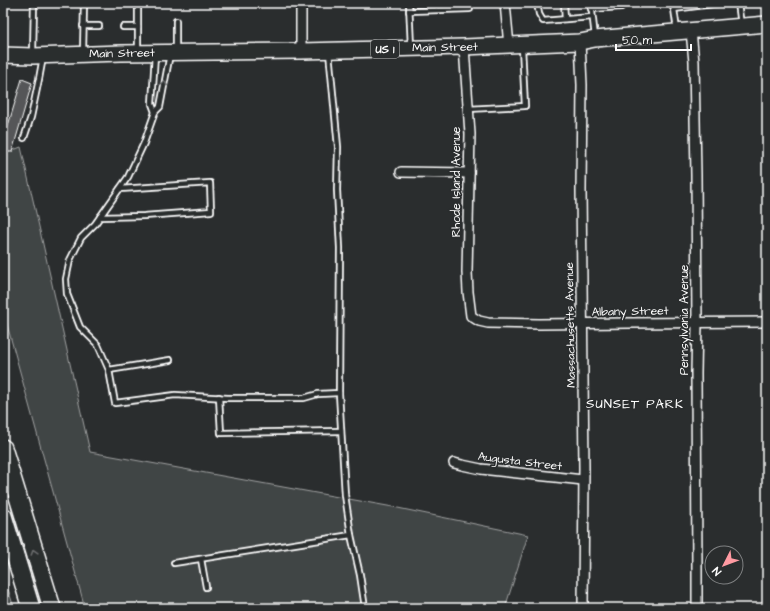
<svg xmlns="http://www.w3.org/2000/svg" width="770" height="611" viewBox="0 0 770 611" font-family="'Architects Daughter',sans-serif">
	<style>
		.green { fill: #414445; stroke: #a0a2a2 }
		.building { fill: #555758; stroke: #fff }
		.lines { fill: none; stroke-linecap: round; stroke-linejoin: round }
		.service-casing { stroke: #fff; stroke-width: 8 }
		.minor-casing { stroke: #fff; stroke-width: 12 }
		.primary-casing { stroke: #fff; stroke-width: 18 }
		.motorway-casing { stroke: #fff; stroke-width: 20 }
		.service { stroke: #2a2d2e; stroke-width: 4.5 }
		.minor { stroke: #2a2d2e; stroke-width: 9 }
		.primary { stroke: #2a2d2e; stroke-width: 15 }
		.motorway { stroke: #2a2d2e; stroke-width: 17 }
		.oneway { stroke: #6a6c6d }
		.labels { text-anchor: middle; stroke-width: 3.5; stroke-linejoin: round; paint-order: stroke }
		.shield { fill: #2a2d2e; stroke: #bfc0c0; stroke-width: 1 }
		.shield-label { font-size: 11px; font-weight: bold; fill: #fff }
		.street-label { font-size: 12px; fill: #fff; stroke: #2a2d2e }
		.neighbourhood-label { font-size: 13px; letter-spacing: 1px; fill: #fff; stroke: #2a2d2e }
	</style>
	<rect width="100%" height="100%" fill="#2a2d2e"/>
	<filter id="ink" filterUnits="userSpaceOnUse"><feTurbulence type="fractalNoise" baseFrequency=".025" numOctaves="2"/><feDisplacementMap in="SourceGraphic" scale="8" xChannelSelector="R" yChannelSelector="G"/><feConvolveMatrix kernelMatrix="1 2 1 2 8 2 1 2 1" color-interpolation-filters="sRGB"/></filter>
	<g filter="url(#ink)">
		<g class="green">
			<polygon points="21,147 90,452 393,507 528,535 505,608 85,608 3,310 3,154"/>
			<polygon points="3,573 14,608 3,608"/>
		</g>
		<polygon class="building" points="22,79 32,83 12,152 3,152 3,139 4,139"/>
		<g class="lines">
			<g class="service-casing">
				<g id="service">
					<polyline points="138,3 138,51"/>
					<polyline points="409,3 411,47"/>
					<polyline points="537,3 539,14 543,21 592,17"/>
					<polyline points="564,3 565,19"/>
					<polyline points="591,3 595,37"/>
					<polyline points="670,3 674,9 677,30"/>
					<polyline points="738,3 741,25"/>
					<polyline points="591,9 621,7"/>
					<polyline points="674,9 720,3"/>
					<polyline points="409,11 470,9 469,3"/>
					<polyline points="3,14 5,3"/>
					<polyline points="83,26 99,26"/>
					<polyline points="123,27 138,27"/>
					<polyline points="176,51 176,21"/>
					<polyline points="83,52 84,3"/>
					<polyline points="33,54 34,3"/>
					<polyline points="170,54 160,107 155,112 144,143 128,177 95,224 81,238 70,260 66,279 67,294 80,327 98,345 109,370 115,403 175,395 228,398 304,398 318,394 339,393 340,248 337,190 338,147 329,52"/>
					<polyline points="468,109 525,106 522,47"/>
					<polyline points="155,112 152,104 155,54"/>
					<polyline points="24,138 31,117 39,79 43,57"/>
					<polyline points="100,217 144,216 211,211 210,183 120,189"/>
					<polyline points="109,370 170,360"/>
					<polyline points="219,397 221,433 341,431"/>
					<polyline points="351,535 360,575 365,608"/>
					<polyline points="201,559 206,587"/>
					<polyline points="174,563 351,535 345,495 339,393"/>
				</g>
			</g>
			<g class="minor-casing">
				<g id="minor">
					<polyline points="301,3 301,51"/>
					<polyline points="505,3 509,46"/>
					<polyline points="691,31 694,62 696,175 697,323 696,373 697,569 697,608"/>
					<polyline points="580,42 582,85 581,190 584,468 583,608"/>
					<polyline points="464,47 470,134 467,272 468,292 471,316 479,321 488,323 539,324 630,323 767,322"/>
					<polyline points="401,172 469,173"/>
					<polyline points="454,463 462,465 481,469 583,480"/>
				</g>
			</g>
			<g class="primary-casing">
				<polyline id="primary" points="3,55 33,56 121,53 301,51 464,47 580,42 595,39 767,24"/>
			</g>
			<g class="motorway-casing">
				<g id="motorway">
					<polyline points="3,448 52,608"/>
					<polyline points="3,516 31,608"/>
				</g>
			</g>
			<use href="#service" class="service"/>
			<use href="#minor" class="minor"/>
			<use href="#primary" class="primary"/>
			<use href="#motorway" class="motorway"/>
		</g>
		<defs><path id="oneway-chevron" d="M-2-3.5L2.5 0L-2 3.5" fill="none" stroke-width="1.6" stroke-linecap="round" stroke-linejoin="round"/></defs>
		<g class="oneway">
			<use href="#oneway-chevron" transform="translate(164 83) rotate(-79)"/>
			<use href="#oneway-chevron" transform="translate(34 552) rotate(-107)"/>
		</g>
	</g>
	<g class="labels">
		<rect class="shield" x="371" y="40" width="28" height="18" rx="3"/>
		<g class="shield-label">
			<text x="385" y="53">US 1</text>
		</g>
		<g class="street-label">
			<text transform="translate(445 47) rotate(-1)" y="4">Main Street</text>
			<text transform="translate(122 53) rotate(-1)" y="4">Main Street</text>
			<text transform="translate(456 182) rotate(-90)" y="4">Rhode Island Avenue</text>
			<text transform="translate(630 311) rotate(-1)" y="4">Albany Street</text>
			<text transform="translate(684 320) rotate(-90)" y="4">Pennsylvania Avenue</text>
			<text transform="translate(570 325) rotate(-91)" y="4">Massachusetts Avenue</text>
			<text transform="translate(520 461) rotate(7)" y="4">Augusta Street</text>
		</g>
		<g class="neighbourhood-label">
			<text x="635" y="408">SUNSET PARK</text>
		</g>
	</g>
	<rect width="770" height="611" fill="none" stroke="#2a2d2e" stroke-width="16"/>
	<rect x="8" y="8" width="754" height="595" fill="none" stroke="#fff" stroke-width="1.5" filter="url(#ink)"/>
	<g transform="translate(724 565) rotate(228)"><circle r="19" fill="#2a2d2e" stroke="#7f8182"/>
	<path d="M0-3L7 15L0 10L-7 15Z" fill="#ff9aa2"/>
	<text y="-6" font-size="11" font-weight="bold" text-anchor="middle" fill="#ffffff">N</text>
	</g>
	<path d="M616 44v6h75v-6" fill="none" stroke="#ffffff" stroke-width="2"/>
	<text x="622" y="44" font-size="12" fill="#ffffff" stroke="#2a2d2e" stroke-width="3" paint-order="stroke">50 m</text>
</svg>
